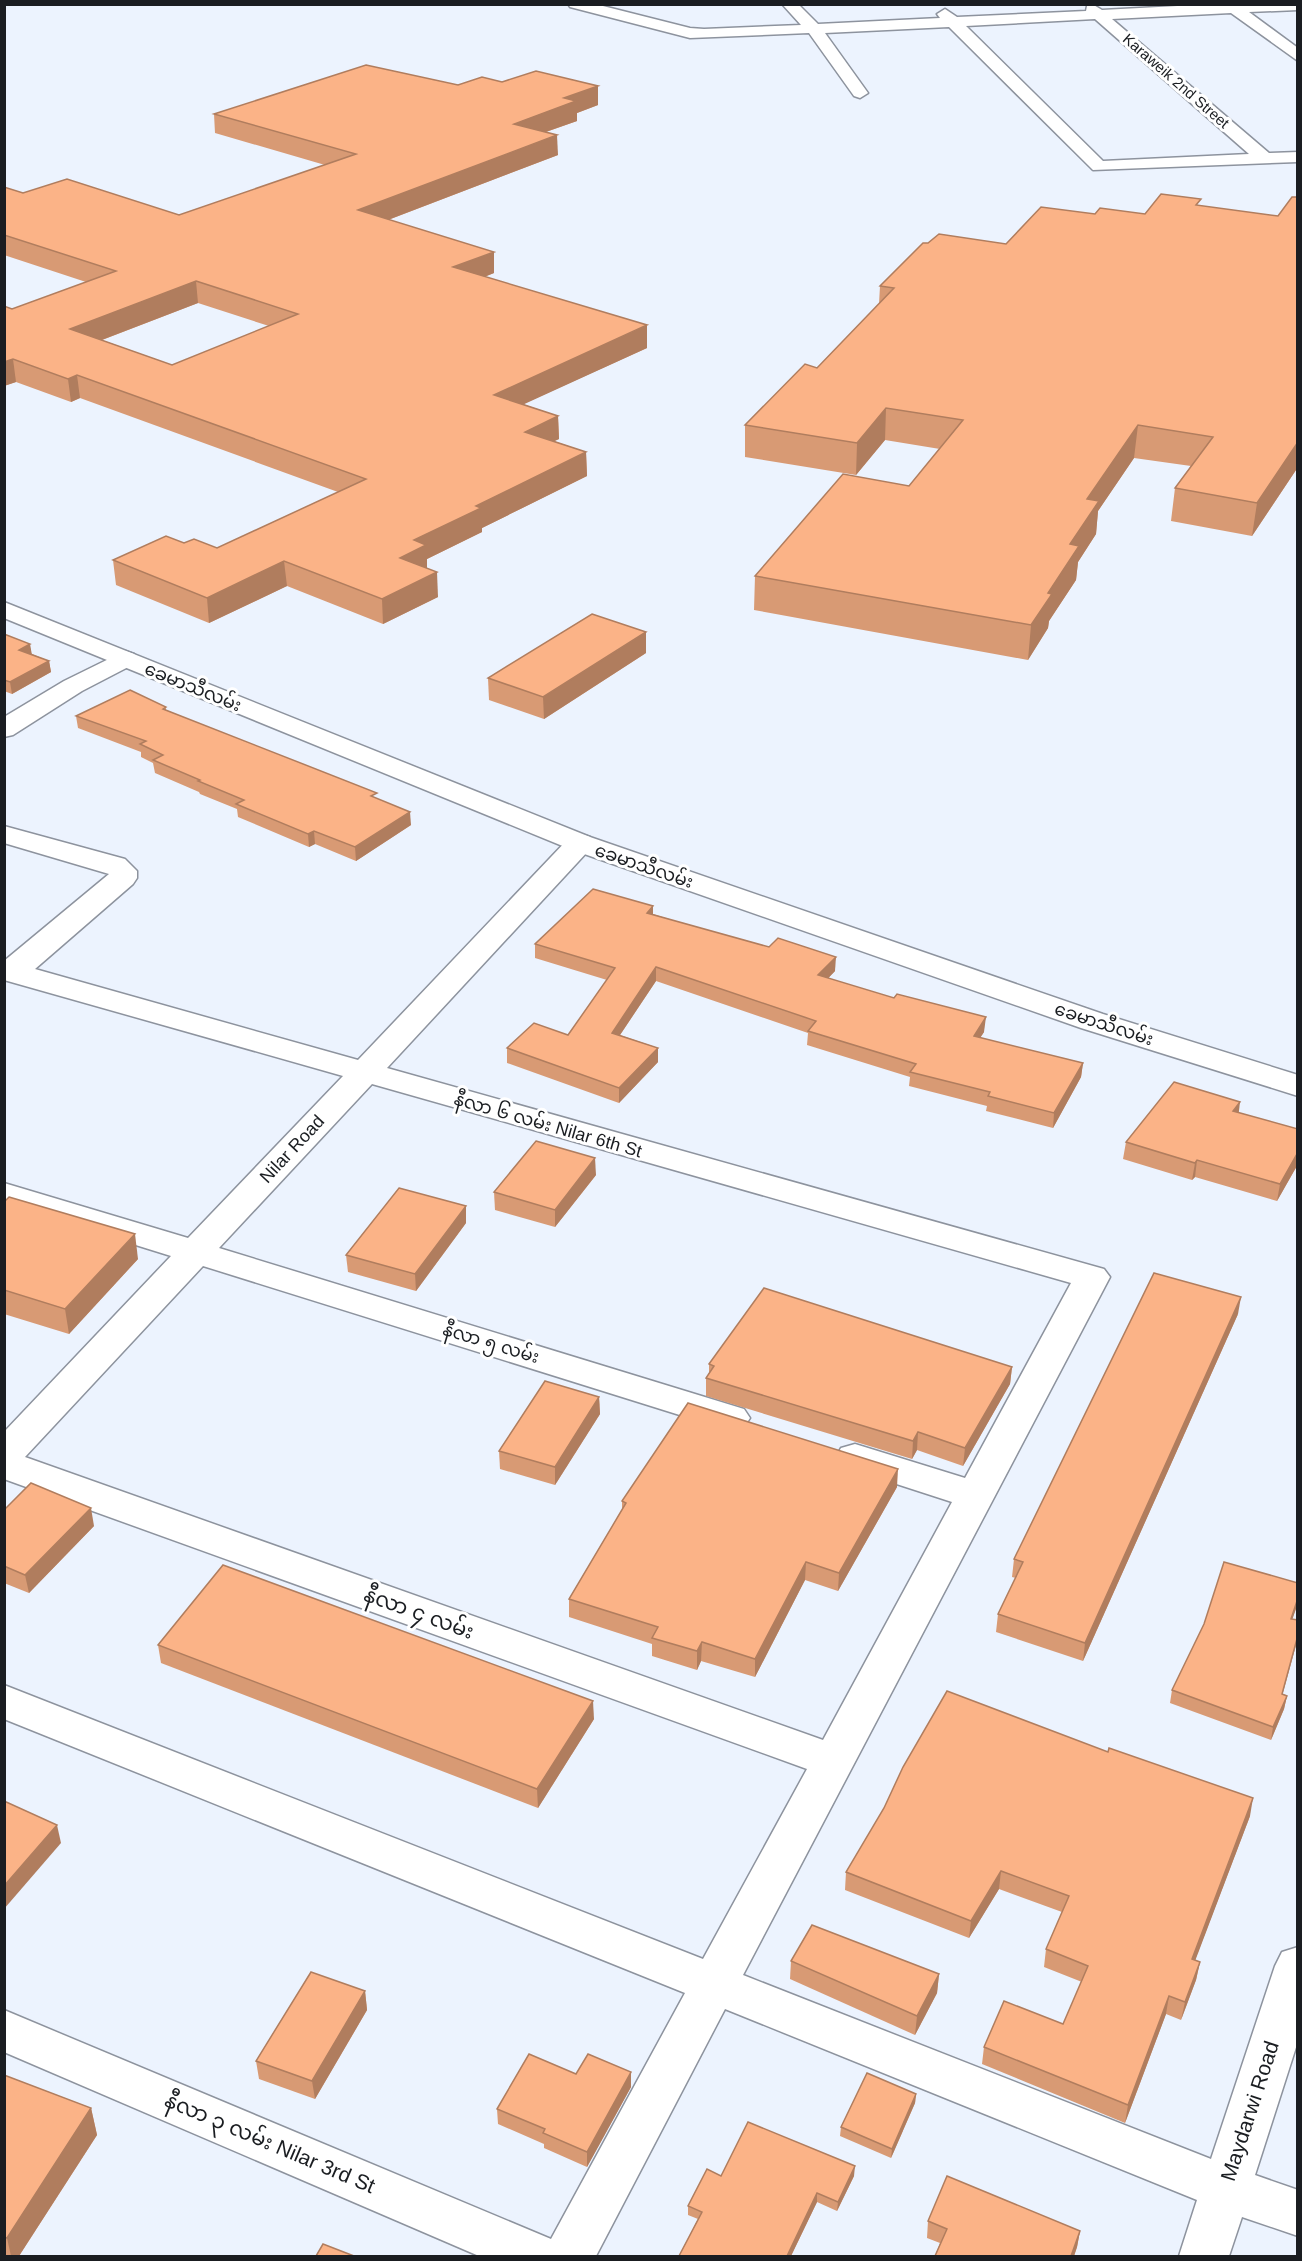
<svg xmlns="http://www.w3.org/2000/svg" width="1302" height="2261" viewBox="0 0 1302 2261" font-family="Arial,'Noto Sans Myanmar',sans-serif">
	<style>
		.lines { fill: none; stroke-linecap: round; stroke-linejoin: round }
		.minor-casing { stroke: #8d939e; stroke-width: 3 }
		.secondary-casing { stroke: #8d939e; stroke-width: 3 }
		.minor { fill: #fff; fill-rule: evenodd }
		.secondary { fill: #fff; fill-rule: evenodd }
		.wall { fill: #d89a74; fill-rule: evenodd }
		.shaded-wall { fill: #b07d5e }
		.building { fill: #fbb387; stroke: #b07d5e; stroke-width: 1.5; fill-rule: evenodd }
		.labels { text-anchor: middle; stroke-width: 6; stroke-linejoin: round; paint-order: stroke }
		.far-street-label { font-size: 15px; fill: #1a1d21; stroke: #fff }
		.street-label { font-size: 18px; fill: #1a1d21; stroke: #fff }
		.near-street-label { font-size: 21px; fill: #1a1d21; stroke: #fff }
	</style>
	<rect width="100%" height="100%" fill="#ecf3fe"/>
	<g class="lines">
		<g class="minor-casing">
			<g id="minor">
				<path d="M568 4H595L690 28 704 29 801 25 782 4H798L818 24 940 18 937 14 945 9 957 17 1086 11 1087 6 1092 4 1102 10 1215 4H1298V10L1249 12 1298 48V61L1231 13 1112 19 1269 153 1298 152V162L1093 170 949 27 825 33 868 93 860 98 854 96 809 33 690 38 570 7ZM1095 19 1249 154 1103 161 966 26Z"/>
				<polygon points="125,651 134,654 138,659 134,664 82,691 13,735 4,737 4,717 64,681"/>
				<path d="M4 826 125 859 137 871V878L133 884 35 969 358 1060 570 837 580 834 590 837 594 843 590 849 387 1068 1104 1269 1110 1277 743 1975 1211 2159 1275 1966 1282 1952 1298 1947V2041L1255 2175 1298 2190V2236L1242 2217 1229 2256H1179L1197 2200 725 2009 596 2256H479L4 2052V2010L551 2239 685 1993 4 1719V1685L703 1959 807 1769 4 1479V1432L171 1256 4 1204V1183L188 1238 343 1076 4 980V961L109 874 4 843ZM372 1084 1071 1283 965 1478 855 1444 841 1448 836 1457 841 1466 952 1502 823 1740 25 1457 203 1266 718 1427 731 1431 744 1427 750 1418 744 1409 219 1248Z"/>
			</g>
		</g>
		<g class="secondary-casing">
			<polygon id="secondary" points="4,602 590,837 1103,1014 1298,1075 1298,1096 1081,1028 570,849 4,618"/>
		</g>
		<use href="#minor" class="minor"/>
		<use href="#secondary" class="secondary"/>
	</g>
	<g class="wall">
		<path d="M502 82 598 86V105L577 113V121L546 132 558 155 388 220 494 273 484 277 647 348 523 404 558 416 559 439 554 441 586 452 587 476 482 528V532L427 559V568L438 597 383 624 287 586 209 623 116 585 113 560 184 543 217 548 338 492 80 398 71 402 16 382 4 386V306L12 309 86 282 4 255V187L23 193 179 215 325 165 215 133 214 114 458 85ZM198 303 269 326 172 365 102 340Z"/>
		<polygon points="1200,206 1298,467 1252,536 1171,521 1175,488 1191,466 1134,458 1098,511 1096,534 1078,562 1076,580 1049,621 1048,628 1028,660 754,610 755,576 909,486 940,449 885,440 856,475 745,457 745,425 817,368 879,304 880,286 928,243 1006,244 1095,214 1145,214"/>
		<polygon points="4,634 32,654 49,661 51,672 12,694 4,691"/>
		<polygon points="646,653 544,719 489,700 488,678"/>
		<polygon points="166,707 166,710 377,799 411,825 356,861 315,844 309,847 238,817 237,809 200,794 199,792 155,773 153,763 141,757 141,752 78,728 76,716"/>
		<polygon points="653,914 835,971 828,978 984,1032 980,1038 1083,1063 1081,1077 1053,1128 986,1111 987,1106 909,1086 910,1077 807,1045 808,1033 656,981 620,1035 658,1048 658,1062 619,1103 507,1063 507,1048 568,1035 607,980 535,958 535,944"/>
		<polygon points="1238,1113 1298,1129 1298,1164 1277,1201 1195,1177 1192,1180 1123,1159 1126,1142"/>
		<polygon points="596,1175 555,1227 495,1210 494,1192"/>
		<polygon points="4,1202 138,1259 69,1334 4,1314"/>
		<polygon points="466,1223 416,1291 348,1272 346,1255"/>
		<polygon points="1238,1314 1083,1661 996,1632 998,1614 1016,1578 1012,1577 1014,1559"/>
		<polygon points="709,1364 1012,1367 1010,1384 963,1466 917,1450 912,1459 706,1396 706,1378 709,1373"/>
		<polygon points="599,1397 600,1414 555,1485 500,1469 499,1451"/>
		<polygon points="897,1487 838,1591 805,1580 755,1677 701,1661 697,1670 652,1656 652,1644 569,1617 569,1599 622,1510 622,1501"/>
		<polygon points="4,1510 94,1526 29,1593 4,1583"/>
		<polygon points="1298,1583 1298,1603 1292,1619 1282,1694 1287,1696 1284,1709 1271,1740 1170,1703 1172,1690"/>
		<polygon points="158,1645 594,1719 538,1808 161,1663"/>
		<polygon points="1250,1816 1195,1960 1200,1962 1196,1980 1181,2020 1166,2014 1125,2123 982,2064 984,2047 1063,2024 1082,1982 1044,1967 1046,1949 1062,1912 999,1889 969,1938 845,1890 846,1872"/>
		<polygon points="791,1961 939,1974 937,1993 915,2035 790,1979"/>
		<polygon points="365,1991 367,2010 315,2099 259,2079 256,2061"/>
		<polygon points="631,2072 631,2087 587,2167 544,2148 544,2144 498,2124 497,2109 576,2074"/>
		<polygon points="4,2075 91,2108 97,2135 19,2256 4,2256"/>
		<polygon points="916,2094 915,2103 891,2158 840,2136 841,2127"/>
		<polygon points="721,2176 854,2176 837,2211 817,2202 791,2256 679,2256 698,2219 688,2215 688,2206"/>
		<polygon points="928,2221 1080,2231 1077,2247 1074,2256 935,2256 940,2243 927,2238"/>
	</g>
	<g class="shaded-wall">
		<polygon points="598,86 598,105 577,113 577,121 514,143 514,124 564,98"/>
		<polygon points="557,135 558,155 359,231 358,210"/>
		<polygon points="494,252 494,273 454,289 453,267"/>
		<polygon points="196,281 198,303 73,351 70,329"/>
		<polygon points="647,325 647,348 494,418 494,395"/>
		<polygon points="13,359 16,382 4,386 4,362"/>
		<polygon points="77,375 80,398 71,402 68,379"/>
		<polygon points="886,408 885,440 856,475 857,443"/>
		<polygon points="558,416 559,439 525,455 525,432"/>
		<polygon points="1138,425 1134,458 1098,511 1096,534 1078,562 1076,580 1049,621 1048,628 1028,660 1031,625 1048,593 1070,544 1087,499"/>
		<polygon points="1298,442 1298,467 1252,536 1257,503"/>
		<polygon points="586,452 587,476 482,528 482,532 427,559 427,570 400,558 414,540 476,506"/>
		<polygon points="284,561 287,586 209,623 207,598"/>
		<polygon points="437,572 438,597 383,624 382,599"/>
		<polygon points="646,632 646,653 544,719 543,697"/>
		<polygon points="30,644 32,655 19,650"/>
		<polygon points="49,661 51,672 12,694 10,682"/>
		<polygon points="410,812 411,825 356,861 355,847"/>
		<polygon points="314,831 315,844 309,847 308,834"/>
		<polygon points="653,906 653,920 647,913"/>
		<polygon points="836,957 835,971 817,990 818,975"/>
		<polygon points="656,967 656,981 612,1047 612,1033"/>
		<polygon points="986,1017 984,1032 972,1050 974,1036"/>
		<polygon points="658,1048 658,1062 619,1103 619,1088"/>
		<polygon points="1083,1063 1081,1077 1053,1128 1054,1113"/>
		<polygon points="1240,1102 1238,1119 1233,1111"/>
		<polygon points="1298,1152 1298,1164 1277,1201 1280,1184"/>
		<polygon points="595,1158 596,1175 555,1227 555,1210"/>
		<polygon points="1197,1160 1195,1177 1192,1180 1195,1163"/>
		<polygon points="466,1206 466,1223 416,1291 415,1274"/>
		<polygon points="135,1234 138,1259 69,1334 65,1309"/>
		<polygon points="1241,1297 1238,1314 1083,1661 1085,1643"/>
		<polygon points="1012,1367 1010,1384 963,1466 965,1448"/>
		<polygon points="599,1397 600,1414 555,1485 555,1467"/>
		<polygon points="918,1432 917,1450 912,1459 913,1441"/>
		<polygon points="898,1469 897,1487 838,1591 839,1573"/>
		<polygon points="91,1508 94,1526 29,1593 25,1575"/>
		<polygon points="806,1562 805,1580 755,1677 755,1659"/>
		<polygon points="1298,1598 1298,1603 1288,1632 1291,1619"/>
		<polygon points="1298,1635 1298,1638 1279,1707 1282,1694"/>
		<polygon points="702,1642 701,1661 697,1670 697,1651"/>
		<polygon points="1287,1696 1284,1709 1271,1740 1273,1727"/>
		<polygon points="593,1701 594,1719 538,1808 537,1789"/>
		<polygon points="1253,1798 1250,1816 1189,1977 1192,1959"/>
		<polygon points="57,1825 61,1843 4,1909 4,1886"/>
		<polygon points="1001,1871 999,1889 969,1938 971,1921"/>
		<polygon points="1200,1962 1196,1980 1181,2020 1185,2002"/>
		<polygon points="939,1974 937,1993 915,2035 917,2016"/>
		<polygon points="365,1991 367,2010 315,2099 312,2081"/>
		<polygon points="1169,1996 1166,2014 1125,2123 1128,2105"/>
		<polygon points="631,2072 631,2087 587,2167 587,2152"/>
		<polygon points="916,2094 915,2103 891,2158 892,2149"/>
		<polygon points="91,2108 97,2135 19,2256 11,2256 7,2238"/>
		<polygon points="855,2166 854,2176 837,2211 838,2202"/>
		<polygon points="817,2193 817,2202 791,2256 787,2256"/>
		<polygon points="1080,2231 1077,2247 1074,2256 1071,2256"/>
	</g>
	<g class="building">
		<path d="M366 65 458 85 482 77 502 82 536 71 598 86 564 98 576 101 514 124 557 135 358 210 494 252 453 267 647 325 494 395 558 416 525 432 586 452 476 506 481 508 414 540 426 545 400 558 437 572 382 599 284 561 207 598 113 560 166 536 184 543 194 539 217 548 366 479 77 375 68 379 13 359 4 362V306L12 309 116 271 4 235V187L23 193 67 179 179 215 356 154 214 114ZM196 281 298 314 172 365 70 329Z"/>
		<polygon points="1161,194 1201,199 1196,205 1278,216 1292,197 1298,197 1298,442 1257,503 1175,488 1213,437 1138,425 1087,499 1099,501 1070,544 1079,546 1048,593 1052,594 1031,625 755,576 843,474 909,486 963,420 886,408 857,443 745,425 805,364 817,368 894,288 880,286 923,243 928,243 939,234 1006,244 1041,207 1095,214 1100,208 1145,214"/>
		<polygon points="592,614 646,632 543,697 488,678"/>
		<polygon points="4,634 30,644 19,650 49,661 10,682 4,680"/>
		<polygon points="130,690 166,707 163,709 377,793 371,796 410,812 355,847 314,831 308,834 236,804 244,800 198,781 200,780 153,760 163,755 140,744 146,741 76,716"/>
		<polygon points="593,889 653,906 647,913 769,947 778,938 836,957 818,975 894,998 897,994 986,1017 974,1036 1083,1063 1054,1113 988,1096 990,1092 910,1072 916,1064 808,1031 816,1021 656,967 612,1033 658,1048 619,1088 507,1048 534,1023 568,1035 615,968 535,944"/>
		<polygon points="1174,1082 1240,1102 1233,1111 1298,1129 1298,1152 1280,1184 1197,1160 1195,1163 1126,1142"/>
		<polygon points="536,1141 595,1158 555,1210 494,1192"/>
		<polygon points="399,1188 466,1206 415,1274 346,1255"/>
		<polygon points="9,1197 135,1234 65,1309 4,1290 4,1202"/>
		<polygon points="1154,1273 1241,1297 1085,1643 998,1614 1023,1562 1014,1559"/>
		<polygon points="764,1288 1012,1367 965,1448 918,1432 913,1441 706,1378 714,1366 709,1364"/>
		<polygon points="545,1381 599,1397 555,1467 499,1451"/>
		<polygon points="688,1403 898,1469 839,1573 806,1562 755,1659 702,1642 697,1651 652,1638 658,1627 569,1599 626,1503 622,1501"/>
		<polygon points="31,1483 91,1508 25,1575 4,1566 4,1510"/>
		<polygon points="1224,1562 1298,1583 1298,1598 1291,1619 1298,1620 1298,1635 1282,1694 1287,1696 1273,1727 1172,1690 1204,1624"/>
		<polygon points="223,1565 593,1701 537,1789 158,1645"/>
		<polygon points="947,1691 1108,1752 1109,1748 1253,1798 1192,1959 1200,1962 1185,2002 1169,1996 1128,2105 984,2047 1004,2001 1063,2024 1088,1966 1046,1949 1069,1896 1001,1871 971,1921 846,1872 884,1808 903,1767"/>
		<polygon points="4,1801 57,1825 4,1886"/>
		<polygon points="812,1925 939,1974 917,2016 791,1961"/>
		<polygon points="311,1972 365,1991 312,2081 256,2061"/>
		<polygon points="529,2054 576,2074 588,2054 631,2072 587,2152 543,2133 545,2129 497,2109"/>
		<polygon points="867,2073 916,2094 892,2149 841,2127"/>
		<polygon points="4,2075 91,2108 7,2238 4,2237"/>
		<polygon points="748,2122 855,2166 838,2202 817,2193 787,2256 679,2256 702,2212 688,2206 707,2169 721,2176"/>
		<polygon points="947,2176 1080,2231 1071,2256 935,2256 947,2229 928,2221"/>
		<polygon points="323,2244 354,2256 316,2256"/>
	</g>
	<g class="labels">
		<g class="far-street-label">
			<text transform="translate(1176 81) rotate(41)" y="5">Karaweik 2nd Street</text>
		</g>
		<g class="street-label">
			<text transform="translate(193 687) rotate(22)" y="6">ခေမာသီလမ်း</text>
			<text transform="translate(644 866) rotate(19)" y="6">ခေမာသီလမ်း</text>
			<text transform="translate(1104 1024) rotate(18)" y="6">ခေမာသီလမ်း</text>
			<text transform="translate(548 1125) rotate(16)" y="6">နီလာ ၆ လမ်း Nilar 6th St</text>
			<text transform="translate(292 1149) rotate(-47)" y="6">Nilar Road</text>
			<text transform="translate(491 1343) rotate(17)" y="6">နီလာ ၅ လမ်း</text>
		</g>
		<g class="near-street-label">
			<text transform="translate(419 1613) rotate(20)" y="7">နီလာ ၄ လမ်း</text>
			<text transform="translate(1250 2111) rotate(-72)" y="7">Maydarwi Road</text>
			<text transform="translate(270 2143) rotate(23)" y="7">နီလာ ၃ လမ်း Nilar 3rd St</text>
		</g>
	</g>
	<rect width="1302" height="2261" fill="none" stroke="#1a1d21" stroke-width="12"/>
</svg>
